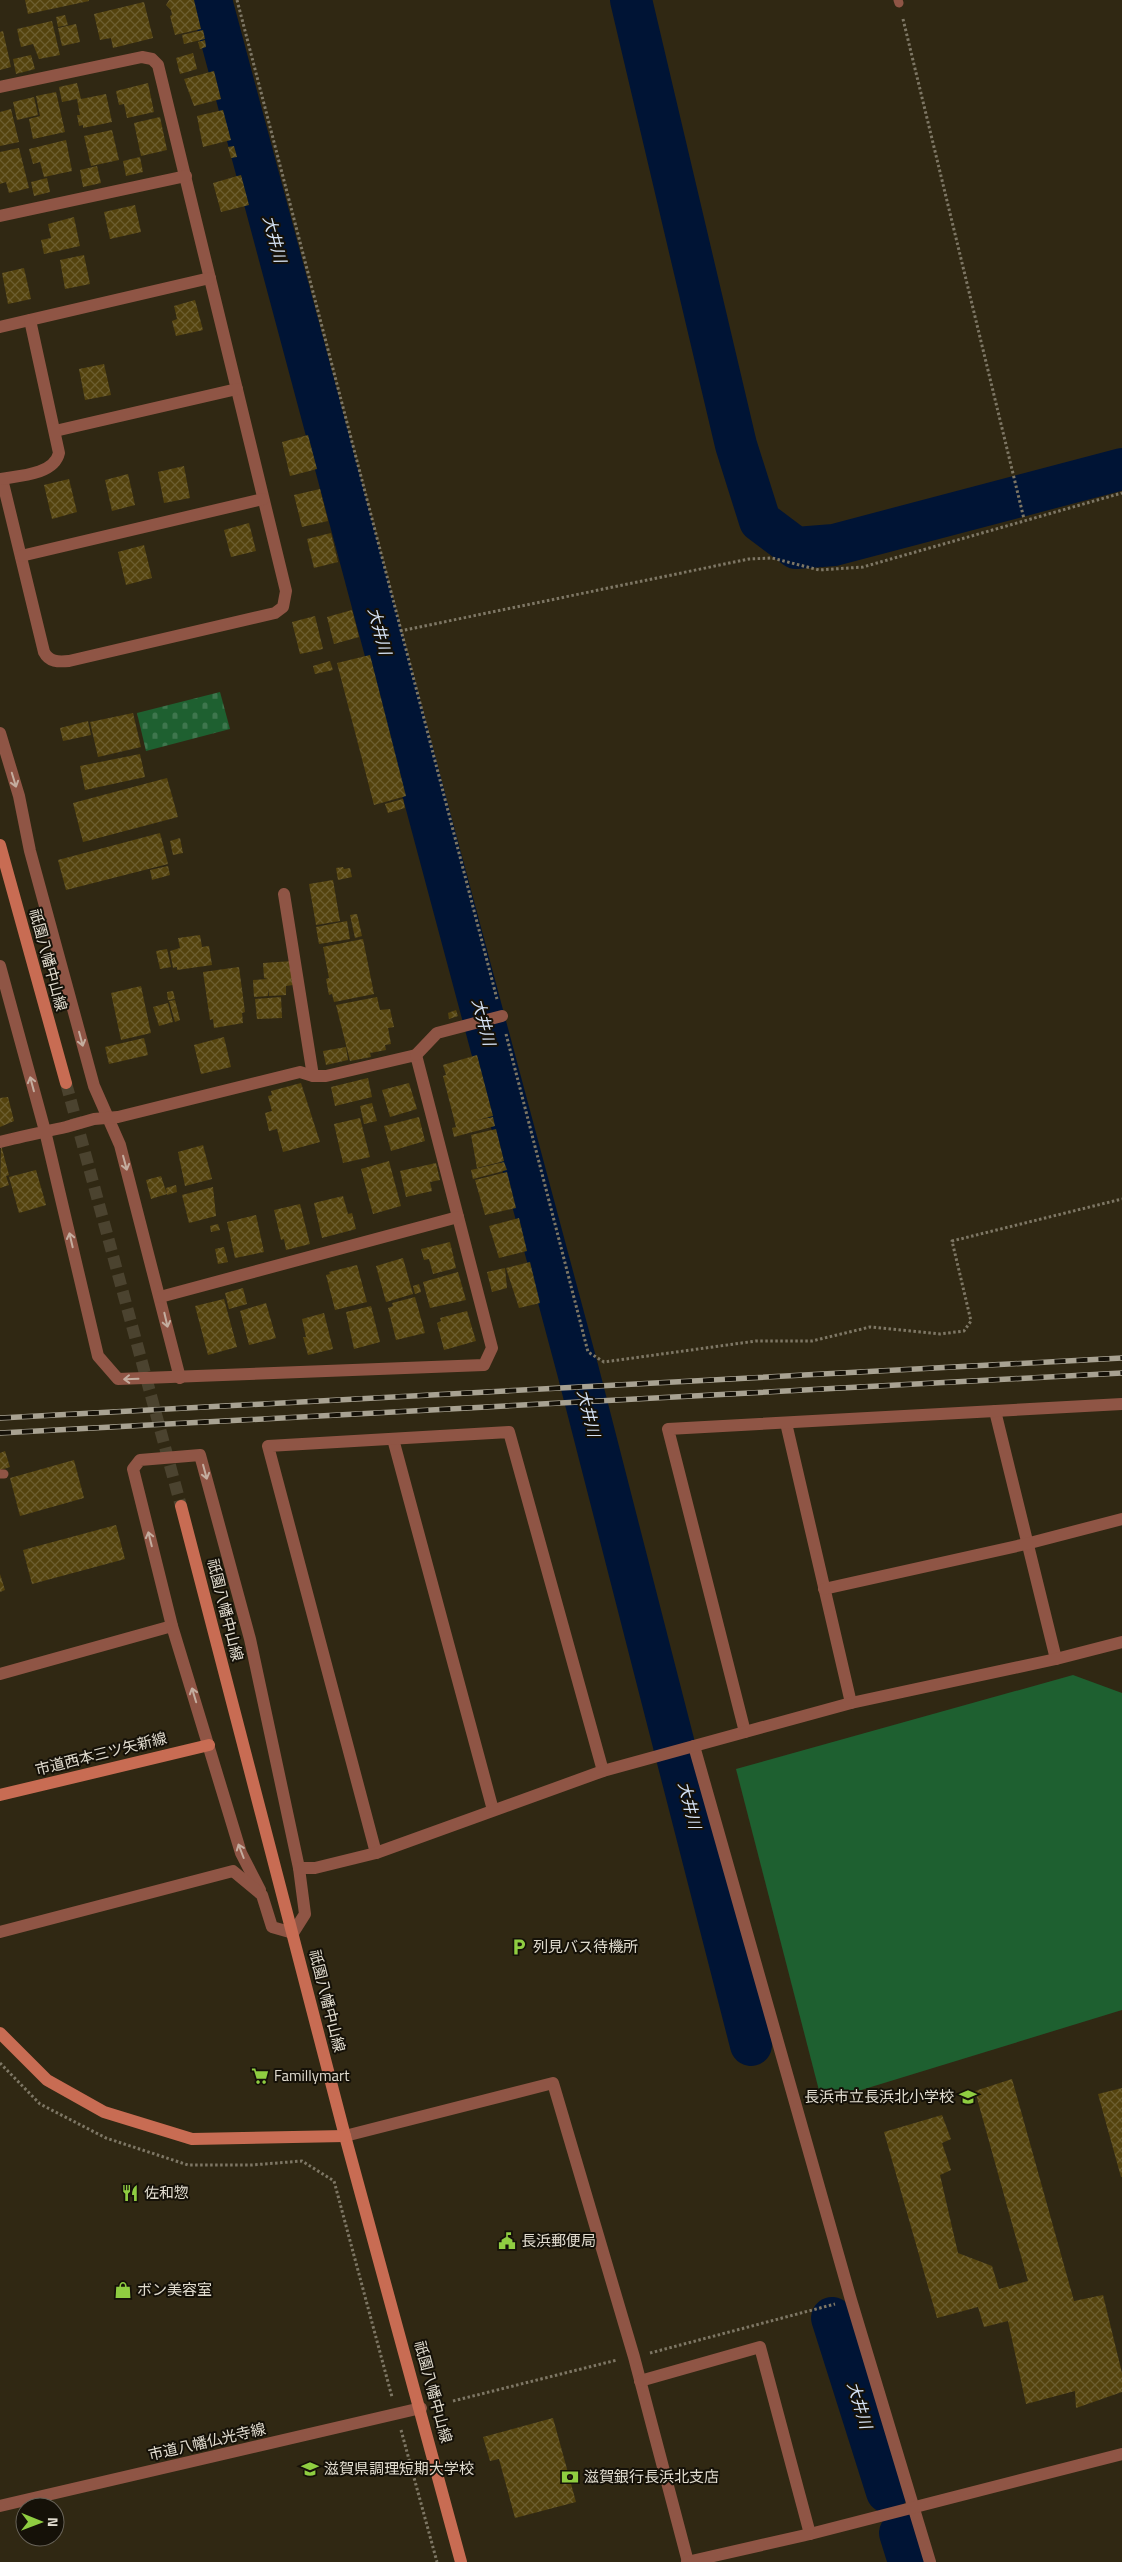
<svg xmlns="http://www.w3.org/2000/svg" width="1122" height="2562" viewBox="0 0 1122 2562" font-family="'Titillium Web','Noto Sans JP',sans-serif">
	<style>
		.cemetery { fill: url(#cemetery-stones) }
		.garden { fill: #1e6030 }
		.lines { fill: none; stroke-linecap: round; stroke-linejoin: round }
		.river { stroke: #001435; stroke-width: 42 }
		.building { fill: url(#building-cross-hatch) }
		.secondary-tunnel { stroke: #4b432f; stroke-width: 12; stroke-dasharray: 12 6; stroke-linecap: butt }
		.path { stroke: #7e7765; stroke-width: 3; stroke-dasharray: 2.5 2.5; stroke-linecap: butt }
		.lane { stroke: #8f5545; stroke-width: 9 }
		.street { stroke: #8f5545; stroke-width: 12 }
		.secondary { stroke: #c86c53; stroke-width: 12 }
		.rail-casing { stroke: #a8a292; stroke-width: 5.5 }
		.rail { stroke: #151108; stroke-width: 4; stroke-dasharray: 11; stroke-linecap: butt }
		.oneway { stroke: #c4ad9f }
		.labels { text-anchor: middle; stroke-width: 4; stroke-linejoin: round; paint-order: stroke }
		.street-label { font-size: 15px; fill: #e1dccf; stroke: #151108 }
		.poi-label { font-size: 15px; fill: #e1dccf; stroke: #151108; text-anchor: start }
		.water-label { font-size: 16px; font-style: italic; fill: #d6e3f6; stroke: #151108 }
	</style>
	<defs>
		<pattern id="cemetery-stones" width="16" height="16" patternUnits="userSpaceOnUse" patternTransform="scale(1.25)"><rect width="16" height="16" fill="#1e6030"/><path d="M2 7V4a2 2 0 0 1 4 0v3zM10 15v-3a2 2 0 0 1 4 0v3z" fill="#3e764d"/></pattern>
		<pattern id="building-cross-hatch" width="8" height="8" patternUnits="userSpaceOnUse" patternTransform="scale(1.25)"><rect width="8" height="8" fill="#54430e"/><path d="M0 0l8 8M0 8l8-8" fill="none" stroke="#6c5e30"/></pattern>
	</defs>
	<rect width="100%" height="100%" fill="#302813"/>
	<polygon class="cemetery" points="220,692 230,729 146,751 137,713"/>
	<polygon class="garden" points="1073,1675 1122,1693 1122,2010 822,2102 736,1769"/>
	<g class="lines">
		<g class="river">
			<polyline points="211,0 578,1371 751,2045"/>
			<polyline points="631,0 736,445 760,521 796,548 834,545 1122,469"/>
			<polyline points="832,2318 887,2492"/>
			<polyline points="900,2533 909,2562"/>
		</g>
	</g>
	<g class="building">
		<polygon points="25,0 89,0 89,1 28,14"/>
		<polygon points="169,0 194,0 201,29 175,35 170,16 172,15 171,10 166,5"/>
		<polygon points="144,2 153,38 113,48 111,38 100,40 94,14"/>
		<polygon points="65,15 68,25 58,27 56,17"/>
		<polygon points="52,21 60,55 39,59 33,44 21,47 17,29"/>
		<polygon points="76,24 80,42 62,46 58,28"/>
		<polygon points="203,30 205,39 184,44 182,35"/>
		<polygon points="3,31 11,67 0,70 0,32"/>
		<polygon points="205,40 206,47 200,49 198,42"/>
		<polygon points="193,53 197,69 180,74 176,58"/>
		<polygon points="31,55 35,69 16,74 13,59"/>
		<polygon points="214,71 221,99 194,106 184,79"/>
		<polygon points="77,83 81,99 106,94 112,122 83,128 83,125 79,126 77,115 80,115 77,99 62,102 59,87"/>
		<polygon points="148,83 154,112 127,118 124,104 119,105 116,91"/>
		<polygon points="56,92 65,132 33,139 29,119 40,116 36,96"/>
		<polygon points="34,97 38,115 17,120 13,102"/>
		<polygon points="11,109 19,142 0,146 0,112"/>
		<polygon points="223,110 231,140 203,147 197,116"/>
		<polygon points="160,117 167,150 141,156 134,123"/>
		<polygon points="112,130 119,160 91,166 84,136"/>
		<polygon points="66,140 72,171 44,177 40,162 33,164 29,149"/>
		<polygon points="234,146 237,157 231,158 228,147"/>
		<polygon points="19,148 29,188 9,193 6,182 0,184 0,152"/>
		<polygon points="140,157 143,172 126,176 123,161"/>
		<polygon points="97,166 101,183 83,187 80,170"/>
		<polygon points="241,175 249,205 221,212 213,183"/>
		<polygon points="47,178 50,192 34,196 31,182"/>
		<polygon points="135,205 141,232 110,239 104,212"/>
		<polygon points="74,217 80,246 44,254 41,240 51,238 48,224"/>
		<polygon points="84,255 90,284 65,289 60,260"/>
		<polygon points="24,268 31,299 8,304 2,273"/>
		<polygon points="195,300 203,330 176,336 172,321 177,319 174,306"/>
		<polygon points="104,364 111,395 85,400 79,369"/>
		<polygon points="308,435 317,469 290,476 282,442"/>
		<polygon points="184,466 190,498 164,503 158,472"/>
		<polygon points="128,474 135,505 112,511 105,480"/>
		<polygon points="69,479 77,512 52,519 44,485"/>
		<polygon points="320,489 328,521 302,527 294,495"/>
		<polygon points="249,523 256,551 231,557 224,530"/>
		<polygon points="331,533 338,562 314,568 307,539"/>
		<polygon points="144,545 152,578 126,585 118,552"/>
		<polygon points="352,610 359,637 334,644 327,617"/>
		<polygon points="315,616 323,649 300,654 292,622"/>
		<polygon points="370,655 406,796 374,805 337,663"/>
		<polygon points="330,661 333,670 315,674 313,666"/>
		<polygon points="133,713 141,747 98,757 90,722"/>
		<polygon points="88,721 91,735 63,741 60,728"/>
		<polygon points="140,754 145,777 85,790 80,766"/>
		<polygon points="167,778 178,817 83,842 73,803"/>
		<polygon points="403,799 405,808 388,813 385,804"/>
		<polygon points="160,833 168,864 66,890 58,860"/>
		<polygon points="180,838 183,853 173,855 170,841"/>
		<polygon points="168,866 170,875 152,880 150,870"/>
		<polygon points="343,867 344,869 350,868 352,877 338,880 336,868"/>
		<polygon points="333,880 340,921 316,925 309,884"/>
		<polygon points="357,914 362,936 355,938 350,915"/>
		<polygon points="347,921 350,939 319,944 316,927"/>
		<polygon points="200,935 202,947 209,946 212,965 177,970 177,967 173,968 170,951 180,948 178,938"/>
		<polygon points="363,939 374,994 334,1002 332,994 329,995 326,979 329,978 323,947"/>
		<polygon points="167,949 171,967 160,969 156,951"/>
		<polygon points="293,961 293,985 286,986 286,995 269,996 268,988 268,996 254,997 253,980 268,979 264,978 263,963"/>
		<polygon points="239,967 245,1012 242,1013 243,1023 214,1028 213,1019 210,1020 203,972"/>
		<polygon points="141,986 151,1033 121,1040 111,993"/>
		<polygon points="173,991 175,999 168,1000 167,992"/>
		<polygon points="281,997 282,1018 257,1019 255,999"/>
		<polygon points="377,997 380,1010 390,1009 394,1027 388,1028 391,1044 385,1045 386,1050 370,1053 371,1057 350,1061 336,1005"/>
		<polygon points="175,1000 180,1020 175,1022 169,1001"/>
		<polygon points="168,1003 173,1022 159,1026 153,1007"/>
		<polygon points="456,1010 458,1016 449,1019 448,1013"/>
		<polygon points="224,1037 231,1067 201,1074 194,1045"/>
		<polygon points="144,1038 148,1055 109,1064 105,1047"/>
		<polygon points="346,1047 348,1060 326,1065 323,1051"/>
		<polygon points="477,1055 493,1116 474,1121 493,1117 495,1126 454,1137 452,1128 456,1127 443,1076 446,1075 443,1065"/>
		<polygon points="368,1078 372,1097 335,1106 331,1087"/>
		<polygon points="301,1083 320,1142 283,1152 277,1129 269,1131 265,1113 272,1111 268,1096 272,1095 271,1091"/>
		<polygon points="409,1083 417,1109 390,1117 382,1090"/>
		<polygon points="8,1097 14,1121 0,1127 0,1098"/>
		<polygon points="372,1103 377,1121 364,1124 360,1106"/>
		<polygon points="419,1117 425,1141 391,1151 384,1126"/>
		<polygon points="360,1118 370,1157 343,1163 334,1124"/>
		<polygon points="496,1129 504,1161 477,1168 471,1135"/>
		<polygon points="1,1145 9,1175 6,1176 9,1185 0,1188"/>
		<polygon points="203,1145 212,1179 185,1186 178,1152"/>
		<polygon points="389,1161 401,1206 373,1214 361,1169"/>
		<polygon points="504,1162 507,1170 473,1179 471,1170"/>
		<polygon points="436,1163 440,1180 430,1182 432,1191 406,1197 400,1171"/>
		<polygon points="36,1170 46,1205 19,1213 9,1177"/>
		<polygon points="507,1172 516,1208 485,1215 475,1180"/>
		<polygon points="161,1176 167,1194 151,1199 146,1180"/>
		<polygon points="176,1185 177,1192 167,1195 166,1188"/>
		<polygon points="213,1187 216,1216 189,1223 182,1195"/>
		<polygon points="343,1196 348,1214 352,1213 356,1229 322,1238 314,1203"/>
		<polygon points="300,1204 310,1244 286,1250 284,1239 281,1240 274,1210"/>
		<polygon points="256,1215 264,1252 235,1258 227,1222"/>
		<polygon points="519,1218 527,1251 499,1258 489,1226"/>
		<polygon points="218,1224 220,1230 211,1232 210,1226"/>
		<polygon points="450,1242 456,1268 433,1274 429,1259 424,1260 421,1249"/>
		<polygon points="224,1247 228,1262 218,1264 215,1249"/>
		<polygon points="403,1258 413,1294 386,1302 376,1266"/>
		<polygon points="530,1262 540,1303 519,1308 506,1268"/>
		<polygon points="357,1265 367,1302 335,1310 326,1275 330,1274 329,1272"/>
		<polygon points="505,1268 507,1288 492,1292 487,1272"/>
		<polygon points="458,1272 466,1300 430,1308 423,1282"/>
		<polygon points="419,1284 421,1292 415,1294 413,1286"/>
		<polygon points="243,1288 247,1304 229,1309 225,1293"/>
		<polygon points="415,1297 425,1333 396,1340 388,1308 393,1306 392,1303"/>
		<polygon points="224,1299 237,1347 208,1355 195,1306"/>
		<polygon points="266,1303 276,1338 249,1345 240,1311"/>
		<polygon points="371,1306 380,1342 354,1349 346,1312"/>
		<polygon points="467,1311 476,1341 444,1350 437,1323 441,1321 440,1318"/>
		<polygon points="324,1313 333,1349 308,1355 303,1337 306,1337 302,1319"/>
		<polygon points="5,1451 10,1467 0,1470 0,1453"/>
		<polygon points="74,1460 84,1498 20,1516 10,1478"/>
		<polygon points="116,1525 125,1559 32,1584 23,1550"/>
		<polygon points="0,1574 5,1590 0,1592"/>
		<polygon points="1012,2079 1074,2301 1103,2295 1122,2373 1122,2392 1076,2408 1075,2391 1026,2404 1008,2321 984,2327 978,2307 937,2318 884,2132 942,2115 951,2139 942,2143 951,2170 940,2175 958,2253 992,2266 999,2289 1028,2281 975,2091"/>
		<polygon points="1122,2088 1122,2177 1121,2177 1098,2094"/>
		<polygon points="553,2418 576,2502 515,2518 499,2459 490,2461 483,2437"/>
	</g>
	<g class="lines">
		<polyline class="secondary-tunnel" points="66,1083 181,1506"/>
		<g class="path">
			<polyline points="237,0 497,999"/>
			<polyline points="903,19 1024,519"/>
			<polyline points="400,631 749,559 772,558 819,570 863,567 1122,493"/>
			<polyline points="506,1034 588,1352 604,1362 756,1341 812,1341 870,1327 940,1334 964,1331 971,1321 952,1241 1122,1199"/>
			<polyline points="0,2063 40,2104 106,2138 188,2165 252,2165 302,2161 334,2181 392,2397"/>
			<polyline points="650,2353 835,2304"/>
			<polyline points="453,2401 617,2360"/>
			<polyline points="401,2430 437,2562"/>
		</g>
		<g class="lane">
			<polyline points="898,0 899,3"/>
			<polyline points="0,1474 4,1474"/>
		</g>
		<g class="street">
			<path d="M0 87 142 57 152 59 158 65 286 591 283 607 275 613 69 661C58 662 49 662 44 652L2 479"/>
			<polyline points="0,216 186,176"/>
			<polyline points="0,327 210,278"/>
			<polyline points="55,431 237,389"/>
			<path d="M0 479C18 476 54 475 59 453L30 320"/>
			<polyline points="21,556 263,499"/>
			<polyline points="0,733 19,796 30,851 94,1086 120,1145 180,1378"/>
			<polyline points="284,894 313,1076"/>
			<path d="M0 966 45 1131 98 1356 118 1379 484 1365 492 1348 416 1055 326 1076H313L300 1072 118 1117 94 1119 66 1127C44 1132 22 1136 0 1142"/>
			<polyline points="416,1055 437,1033 502,1016"/>
			<polyline points="160,1297 458,1217"/>
			<polyline points="995,1411 1056,1659"/>
			<polyline points="786,1423 851,1703"/>
			<polyline points="393,1439 493,1810"/>
			<polyline points="824,1589 1026,1544 1122,1519"/>
			<polyline points="0,1674 172,1626"/>
			<polyline points="745,1732 668,1429 1122,1404"/>
			<polyline points="694,1746 851,2300 930,2562"/>
			<polyline points="376,1853 268,1446 509,1432 603,1771"/>
			<polyline points="260,1890 241,1853 172,1626 133,1469 140,1460 200,1455 250,1639 299,1868"/>
			<polyline points="0,1932 233,1871 262,1895 272,1927 293,1933 305,1914 299,1868 315,1868 376,1853 603,1771 745,1732 851,1703 1056,1659 1122,1642"/>
			<polyline points="345,2136 553,2083 634,2357 688,2562"/>
			<polyline points="640,2381 760,2347 810,2534"/>
			<polyline points="0,2506 421,2408"/>
			<polyline points="687,2562 810,2534 1122,2454"/>
		</g>
		<g class="secondary">
			<polyline points="0,845 66,1083"/>
			<polyline points="181,1506 345,2136 461,2562"/>
			<polyline points="0,1795 209,1745"/>
			<polyline points="0,2033 47,2080 104,2112 192,2139 345,2136"/>
		</g>
		<g class="rail-casing">
			<g id="rail">
				<polyline points="0,1418 1122,1358"/>
				<polyline points="0,1433 1122,1373"/>
			</g>
		</g>
		<use href="#rail" class="rail"/>
	</g>
	<defs><path id="oneway-shaft" d="M-6 0H5M1.5-3L5.5 0L1.5 3" fill="none" stroke-width="1.6" stroke-linecap="round" stroke-linejoin="round" transform="scale(1.25)"/></defs>
	<g class="oneway">
		<use href="#oneway-shaft" transform="translate(14 780) rotate(73)"/>
		<use href="#oneway-shaft" transform="translate(81 1039) rotate(75)"/>
		<use href="#oneway-shaft" transform="translate(32 1084) rotate(-105)"/>
		<use href="#oneway-shaft" transform="translate(125 1163) rotate(75)"/>
		<use href="#oneway-shaft" transform="translate(71 1240) rotate(-103)"/>
		<use href="#oneway-shaft" transform="translate(166 1320) rotate(77)"/>
		<use href="#oneway-shaft" transform="translate(131 1379) rotate(178)"/>
		<use href="#oneway-shaft" transform="translate(205 1472) rotate(75)"/>
		<use href="#oneway-shaft" transform="translate(150 1539) rotate(-104)"/>
		<use href="#oneway-shaft" transform="translate(194 1695) rotate(-107)"/>
		<use href="#oneway-shaft" transform="translate(241 1851) rotate(-111)"/>
	</g>
	<defs>
		<g id="parking-bare" transform="scale(1.35)"><path d="M-3.5-5.5H1a3.5 3.5 0 0 1 0 7H-1V5.5H-3.5ZM-1-3.4V-.6H.8a1.4 1.4 0 0 0 0-2.8Z" fill="#8fcd41" stroke="#151108" stroke-width="2.5" paint-order="stroke"/></g>
		<g id="supermarket-bare" transform="scale(1.35)"><path d="M-6-5.5h2.5l.6 2H6L4.5 2H-2.5L-4.4-4H-6ZM-1.5 3.2a1.3 1.3 0 1 0 .1 0ZM3 3.2a1.3 1.3 0 1 0 .1 0Z" fill="#8fcd41" stroke="#151108" stroke-width="2.5" paint-order="stroke"/></g>
		<g id="school-bare" transform="scale(1.35)"><path d="M0-5L7-2L0 1L-7-2ZM-4 1L0 2.5L4 1V4Q0 6-4 4Z" fill="#8fcd41" stroke="#151108" stroke-width="2.5" paint-order="stroke"/></g>
		<g id="restaurant-bare" transform="scale(1.35)"><path d="M-5-6h1v4h1v-4h1v4h1v-4h1v5L-1.5 .5V6h-2V.5L-5-1ZM5-6V6H3V1.5H1.5Q1.5-4 5-6Z" fill="#8fcd41" stroke="#151108" stroke-width="2.5" paint-order="stroke"/></g>
		<g id="civic-bare" transform="scale(1.35)"><path d="M-.6-6.5H3V-4.5H.6V-3L4-1V1h2V6H-6V1h2V-1L-.6-3ZM-1.2 2.5V6h2.4V2.5Z" fill="#8fcd41" stroke="#151108" stroke-width="2.5" paint-order="stroke"/></g>
		<g id="shop-bare" transform="scale(1.35)"><path d="M-5-2.5h2.3a2.7 3.5 0 0 1 5.4 0H5L5.5 6h-11ZM-1.5-2.5h3a1.5 2.3 0 0 0-3 0Z" fill="#8fcd41" stroke="#151108" stroke-width="2.5" paint-order="stroke"/></g>
		<g id="bank-bare" transform="scale(1.35)"><path d="M-6-4H6V4H-6ZM0-2.3a2.3 2.3 0 1 0 0 4.6a2.3 2.3 0 1 0 0-4.6Z" fill="#8fcd41" stroke="#151108" stroke-width="2.5" paint-order="stroke"/></g>
	</defs>
	<g fill-rule="evenodd">
		<use href="#parking-bare" x="519" y="1947"/>
		<use href="#supermarket-bare" x="260" y="2076"/>
		<use href="#school-bare" x="968" y="2097"/>
		<use href="#restaurant-bare" x="130" y="2193"/>
		<use href="#civic-bare" x="507" y="2241"/>
		<use href="#shop-bare" x="123" y="2290"/>
		<use href="#school-bare" x="310" y="2469"/>
		<use href="#bank-bare" x="570" y="2477"/>
	</g>
	<g class="labels">
		<g class="street-label">
			<text transform="translate(48 960) rotate(75)" y="5">祇園八幡中山線</text>
			<text transform="translate(225 1610) rotate(76)" y="5">祇園八幡中山線</text>
			<text transform="translate(101 1754) rotate(-14)" y="5">市道西本三ツ矢新線</text>
			<text transform="translate(327 2001) rotate(76)" y="5">祇園八幡中山線</text>
			<text transform="translate(433 2392) rotate(75)" y="5">祇園八幡中山線</text>
			<text transform="translate(207 2442) rotate(-13)" y="5">市道八幡仏光寺線</text>
		</g>
		<g class="poi-label">
			<text x="533" y="1952">列見バス待機所</text>
			<text x="274" y="2081">Famillymart</text>
			<text x="954" y="2102" text-anchor="end">長浜市立長浜北小学校</text>
			<text x="144" y="2198">佐和惣</text>
			<text x="521" y="2246">長浜郵便局</text>
			<text x="137" y="2295">ボン美容室</text>
			<text x="324" y="2474">滋賀県調理短期大学校</text>
			<text x="584" y="2482">滋賀銀行長浜北支店</text>
		</g>
		<g class="water-label">
			<text transform="translate(275 239) rotate(75)" y="6">大井川</text>
			<text transform="translate(380 631) rotate(75)" y="6">大井川</text>
			<text transform="translate(484 1022) rotate(75)" y="6">大井川</text>
			<text transform="translate(589 1413) rotate(76)" y="6">大井川</text>
			<text transform="translate(690 1805) rotate(76)" y="6">大井川</text>
			<text transform="translate(860 2405) rotate(73)" y="6">大井川</text>
		</g>
	</g>
	<g transform="translate(40 2522) rotate(91)"><circle r="24" fill="#151108" stroke="#676258"/>
	<path d="M0-4L9 19L0 12L-9 19Z" fill="#8fcd41"/>
	<text y="-8" font-size="14" font-weight="bold" text-anchor="middle" fill="#e1dccf">N</text>
	</g>
</svg>
